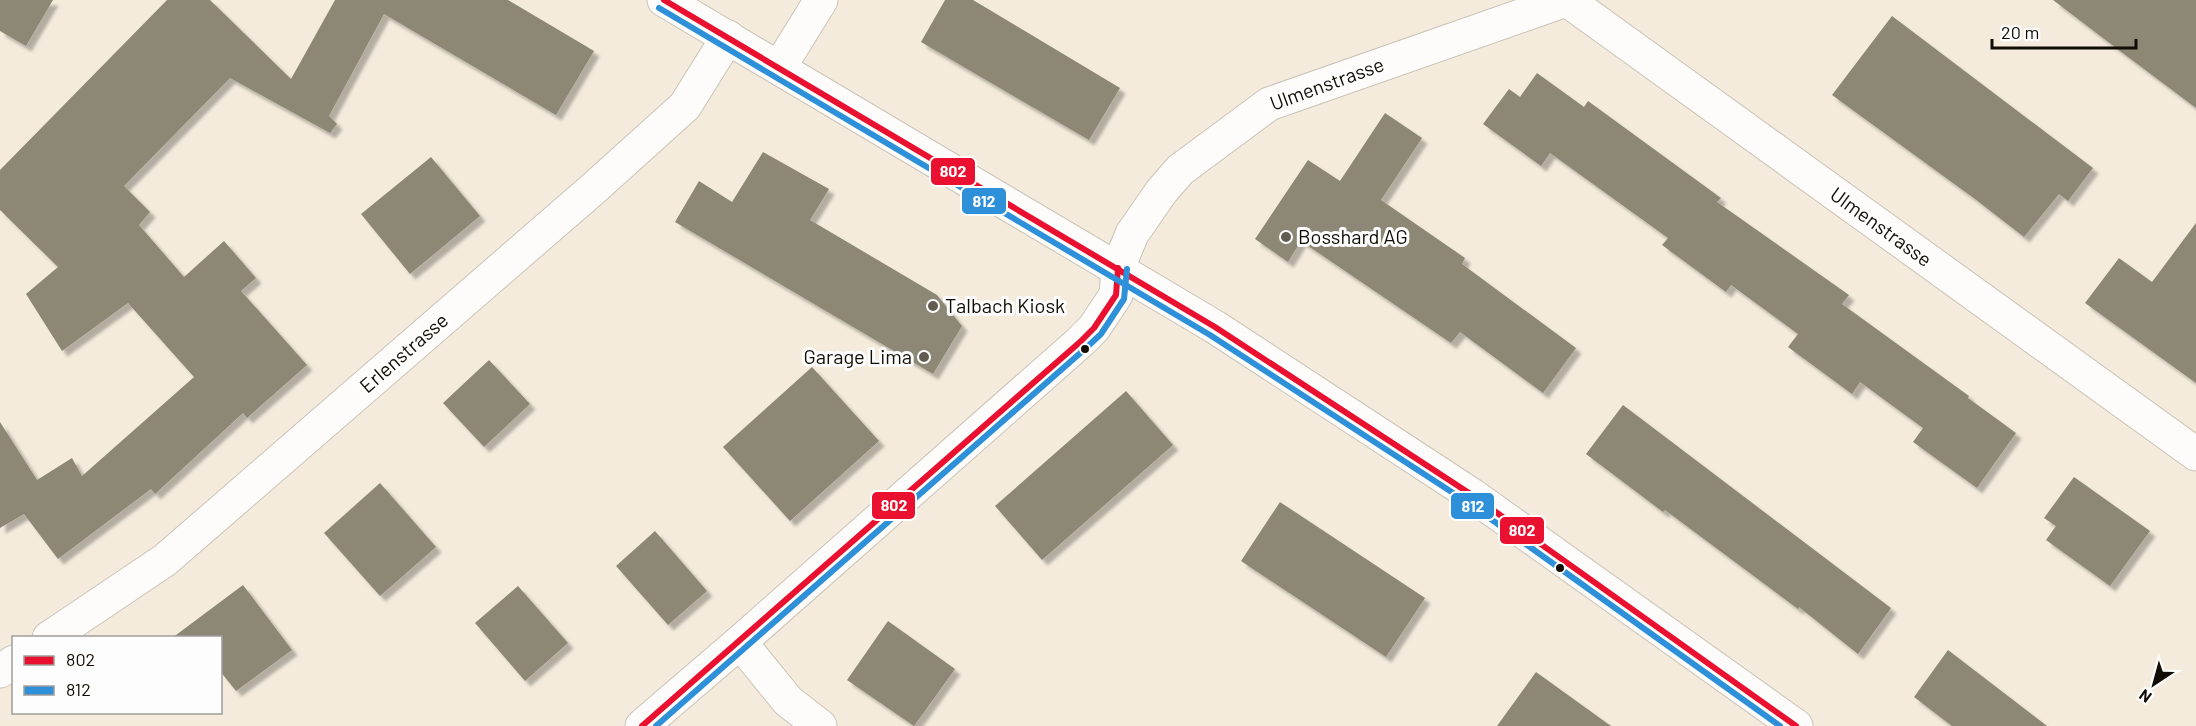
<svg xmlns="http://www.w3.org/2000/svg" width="2196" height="726" viewBox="0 0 2196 726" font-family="Barlow,sans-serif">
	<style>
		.building { fill: #8d8876; filter: url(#shadow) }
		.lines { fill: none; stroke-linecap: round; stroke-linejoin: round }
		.minor-casing { stroke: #cac3b7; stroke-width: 35 }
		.major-casing { stroke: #cac3b7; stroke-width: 35 }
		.minor { stroke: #fdfcfa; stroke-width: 33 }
		.major { stroke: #fdfcfa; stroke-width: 33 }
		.bus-1-casing { stroke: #fdfdfd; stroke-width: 10 }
		.bus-2-casing { stroke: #fdfdfd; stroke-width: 10 }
		.bus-1 { stroke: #ea102f; stroke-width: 6 }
		.bus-2 { stroke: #2f90da; stroke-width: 6 }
		.poi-dot { fill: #615b50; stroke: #fdfdfd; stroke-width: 2 }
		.bus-dot { fill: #120d04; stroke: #fdfdfd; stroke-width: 2 }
		.labels { text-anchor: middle; stroke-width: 6; stroke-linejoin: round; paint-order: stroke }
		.street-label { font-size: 20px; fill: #120d04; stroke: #fdfdfd }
		.poi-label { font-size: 20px; fill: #120d04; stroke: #fdfdfd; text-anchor: start }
		.line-badge { stroke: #fdfdfd; stroke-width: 2 }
		.badge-label { font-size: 16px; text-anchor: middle; font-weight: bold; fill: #fff }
	</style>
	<defs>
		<filter id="shadow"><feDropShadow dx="5.5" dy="5.5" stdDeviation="1.5" flood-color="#0004"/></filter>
	</defs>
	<rect width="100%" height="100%" fill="#f4ebdc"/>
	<g class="building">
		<polygon points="0,0 53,0 26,46 0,31"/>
		<polygon points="167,0 210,0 291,79 335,0 508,0 594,51 556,115 384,14 329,116 337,124 330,133 230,78 124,186 150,212 139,225 184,277 224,241 256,278 241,291 307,365 247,418 243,413 155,494 151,489 58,559 24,514 0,528 0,422 37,480 72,458 82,476 194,377 128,303 62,351 26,294 58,267 0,210 0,170"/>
		<polygon points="945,0 973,0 1120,88 1089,140 921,42"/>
		<polygon points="2053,0 2196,0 2196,108 2124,54"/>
		<polygon points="1892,16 2093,168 2068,201 2059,194 2024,237 1975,199 1832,95"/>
		<polygon points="1537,73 1584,107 1588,101 1721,198 1717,202 1849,295 1842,304 1969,396 1968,398 2016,433 1977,488 1913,442 1923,428 1860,382 1852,394 1788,347 1798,334 1731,285 1726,292 1662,245 1668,238 1550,153 1541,166 1483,124 1509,89 1520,97"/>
		<polygon points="1385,113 1422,138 1381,200 1465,258 1462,264 1576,348 1543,393 1460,332 1451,343 1301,241 1288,262 1255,239 1308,160 1340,181"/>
		<polygon points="763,152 829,189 810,220 937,295 962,326 933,374 675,222 699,181 732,202"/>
		<polygon points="431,157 480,216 410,274 361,214"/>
		<polygon points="2196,223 2196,383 2085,303 2119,258 2152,282"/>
		<polygon points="489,360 530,404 484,447 443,403"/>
		<polygon points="812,367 879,441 790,521 723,447"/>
		<polygon points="1126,391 1173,445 1042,560 995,506"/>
		<polygon points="1623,405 1891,608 1858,654 1799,607 1798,609 1665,510 1663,512 1586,454"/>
		<polygon points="2074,477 2150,531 2110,586 2046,540 2056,526 2044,518"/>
		<polygon points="380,483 436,547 380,596 324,533"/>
		<polygon points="1280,502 1425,598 1386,657 1241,561"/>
		<polygon points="655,531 707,591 668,625 616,566"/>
		<polygon points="243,585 292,650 236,691 220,671 220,638 172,638"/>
		<polygon points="518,586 568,643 525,681 475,623"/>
		<polygon points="888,621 955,669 914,726 847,680"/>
		<polygon points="1948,650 2047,726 1952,726 1914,697"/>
		<polygon points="1536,672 1611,726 1497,726"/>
	</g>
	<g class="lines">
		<g class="minor-casing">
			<g id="minor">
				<polyline points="1567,0 2196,454"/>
				<polyline points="779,68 821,0"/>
				<polyline points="49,638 165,560 593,189 685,106 728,37"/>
				<polyline points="740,642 788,701 820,726"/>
				<polyline points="0,671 14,662"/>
				<polyline points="642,726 740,642 1080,342 1094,328 1116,295 1118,268 1132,234 1161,192 1180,170 1269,104 1566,0"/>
			</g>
		</g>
		<g class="major-casing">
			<polyline id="major" points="664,0 1215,327 1472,495 1796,726"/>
		</g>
		<use href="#minor" class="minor"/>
		<use href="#major" class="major"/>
		<g class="bus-1-casing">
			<g id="bus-1">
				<polyline points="664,0 1215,327 1472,495 1796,726"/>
				<polyline points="642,726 1080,342 1094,328 1116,295 1118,268"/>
			</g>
		</g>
		<g class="bus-2-casing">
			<g id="bus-2">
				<polyline points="659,8 1210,335 1467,502 1780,726"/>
				<polyline points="656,726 1086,348 1101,334 1124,299 1127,269"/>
			</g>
		</g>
		<use href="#bus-1" class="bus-1"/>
		<use href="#bus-2" class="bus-2"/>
	</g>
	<g class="poi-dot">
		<circle cx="1286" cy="237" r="6"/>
		<circle cx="933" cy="306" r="6"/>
		<circle cx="924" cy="357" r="6"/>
	</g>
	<g class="bus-dot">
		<circle cx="1085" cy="349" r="5"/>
		<circle cx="1560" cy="568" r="5"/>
	</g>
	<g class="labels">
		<g class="street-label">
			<text transform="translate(1327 84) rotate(-20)" y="7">Ulmenstrasse</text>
			<text transform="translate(1881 227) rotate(36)" y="7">Ulmenstrasse</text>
			<text transform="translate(404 353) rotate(-41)" y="7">Erlenstrasse</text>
		</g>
		<g class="poi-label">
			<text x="1298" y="244">Bosshard AG</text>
			<text x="945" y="313">Talbach Kiosk</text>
			<text x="912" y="364" text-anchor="end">Garage Lima</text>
		</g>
	</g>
	<g class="line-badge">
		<rect x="930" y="157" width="46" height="29" rx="6" fill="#ea102f"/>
		<rect x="961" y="187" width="46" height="28" rx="6" fill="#2f90da"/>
		<rect x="871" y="491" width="45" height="29" rx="6" fill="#ea102f"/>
		<rect x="1450" y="492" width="45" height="28" rx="6" fill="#2f90da"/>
		<rect x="1499" y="516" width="46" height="29" rx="6" fill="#ea102f"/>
	</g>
	<g class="badge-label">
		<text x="953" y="177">802</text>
		<text x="984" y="207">812</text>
		<text x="894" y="511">802</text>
		<text x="1473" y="512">812</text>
		<text x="1522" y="536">802</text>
	</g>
	<rect x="12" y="636" width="210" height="78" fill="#fdfdfd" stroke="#9f9d99" stroke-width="1.5"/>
	<rect x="24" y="656" width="30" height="9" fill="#ea102f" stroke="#9f9d99" stroke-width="1.5"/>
	<text x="66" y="666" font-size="18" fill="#120d04">802</text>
	<rect x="24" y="686" width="30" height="9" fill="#2f90da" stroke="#9f9d99" stroke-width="1.5"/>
	<text x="66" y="696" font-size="18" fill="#120d04">812</text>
	<g transform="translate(2154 684) rotate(216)" stroke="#fdfdfd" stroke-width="4.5" paint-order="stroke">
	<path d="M0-4.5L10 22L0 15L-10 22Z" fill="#120d04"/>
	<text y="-9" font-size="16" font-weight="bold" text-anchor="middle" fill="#120d04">N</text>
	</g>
	<path d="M1992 39v9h144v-9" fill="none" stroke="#120d04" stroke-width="3"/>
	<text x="2001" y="39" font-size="18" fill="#120d04" stroke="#fdfdfd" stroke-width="4.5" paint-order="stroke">20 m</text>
</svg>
